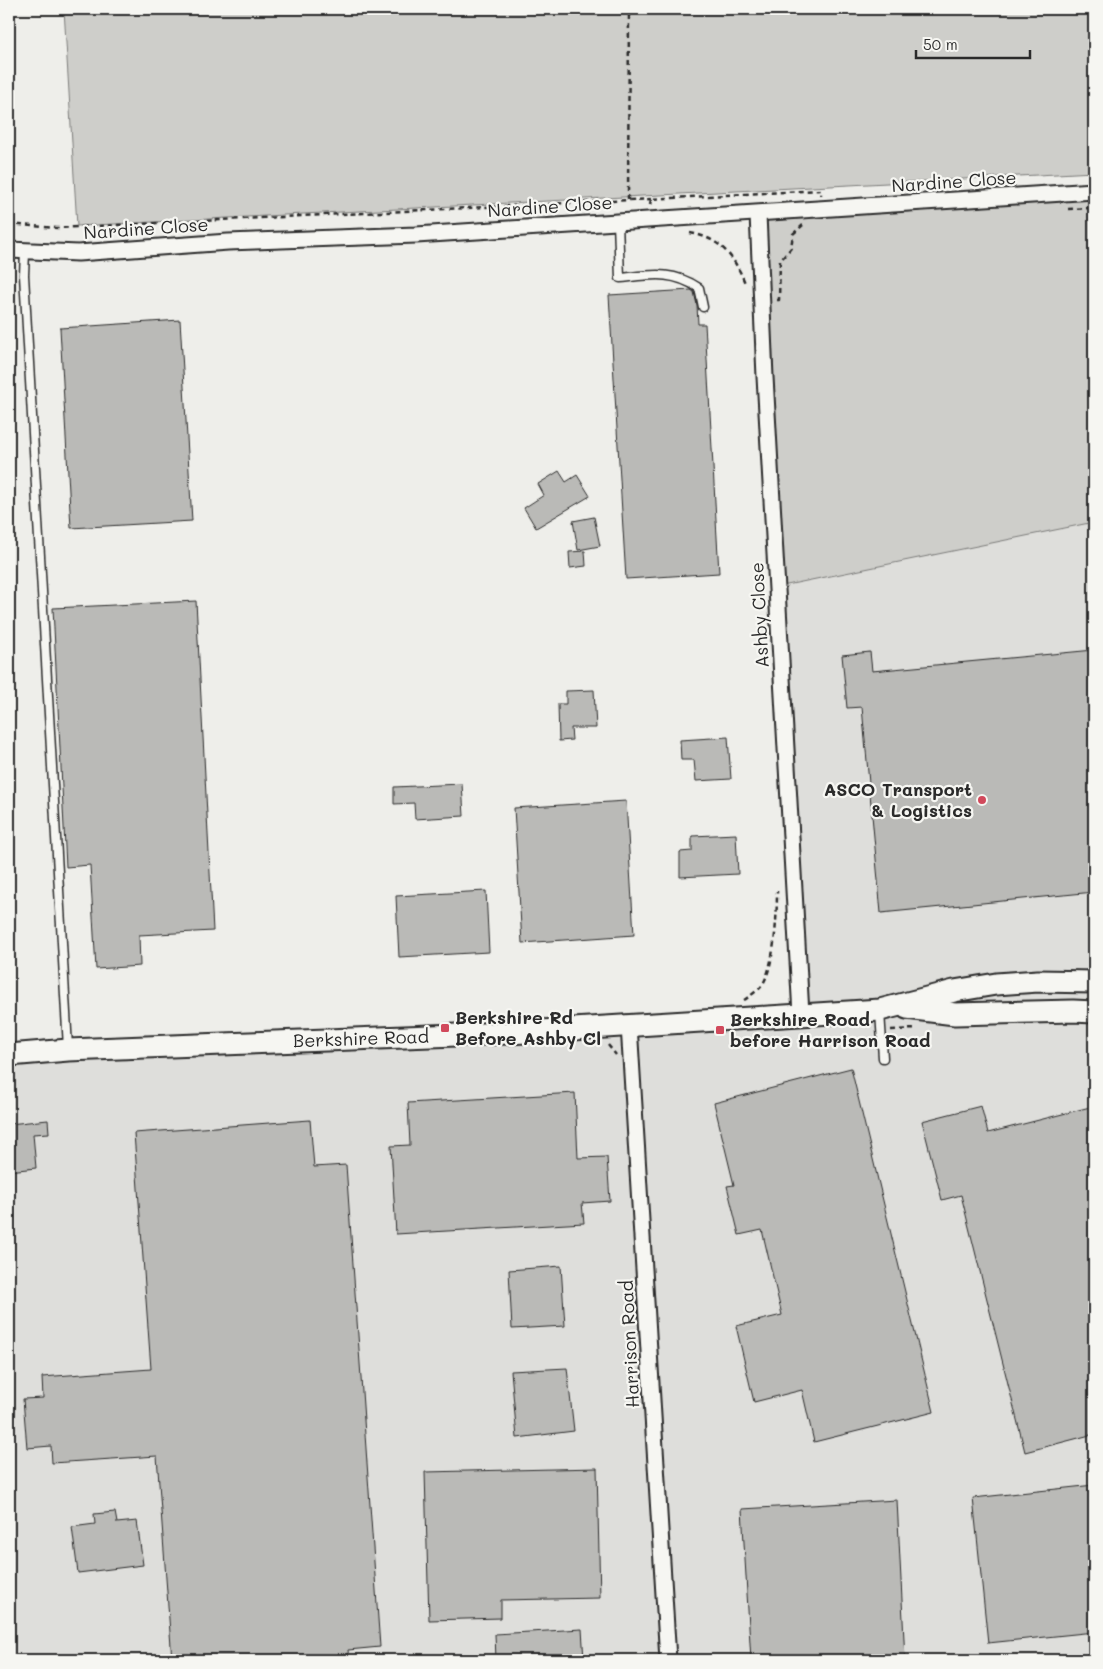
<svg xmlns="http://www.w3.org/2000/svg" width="1103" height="1669" viewBox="0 0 1103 1669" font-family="Mali,sans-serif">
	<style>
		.built { fill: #dededb }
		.green { fill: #cececa; stroke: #7c7c7a }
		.building { fill: #babab7; stroke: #2b2b2b }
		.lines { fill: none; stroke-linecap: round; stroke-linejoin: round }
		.lane-casing { stroke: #2b2b2b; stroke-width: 11 }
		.street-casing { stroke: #2b2b2b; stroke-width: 19 }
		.secondary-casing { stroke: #2b2b2b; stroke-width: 25 }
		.path { stroke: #2b2b2b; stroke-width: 2.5; stroke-dasharray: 5 4; stroke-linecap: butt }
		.lane { stroke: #f6f6f2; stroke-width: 8 }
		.street { stroke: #f6f6f2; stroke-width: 15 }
		.secondary { stroke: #f6f6f2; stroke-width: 21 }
		.poi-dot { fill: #d1495b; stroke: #f6f6f2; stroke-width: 2 }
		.labels { text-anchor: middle; stroke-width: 4.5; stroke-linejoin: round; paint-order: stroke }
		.street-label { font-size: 18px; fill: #2b2b2b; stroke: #f6f6f2 }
		.poi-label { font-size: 18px; font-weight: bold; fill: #2b2b2b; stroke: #f6f6f2; text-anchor: start }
	</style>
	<rect width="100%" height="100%" fill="#eeeeea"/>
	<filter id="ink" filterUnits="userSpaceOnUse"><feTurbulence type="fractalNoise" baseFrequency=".02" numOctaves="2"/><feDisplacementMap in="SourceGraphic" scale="10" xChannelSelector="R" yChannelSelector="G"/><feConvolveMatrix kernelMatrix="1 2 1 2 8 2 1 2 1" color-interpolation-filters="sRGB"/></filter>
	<g filter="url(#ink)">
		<polygon class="built" points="1094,521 1094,1660 9,1660 9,1045 800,1004 775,586"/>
		<g class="green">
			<polygon points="64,9 1094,9 1094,172 77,226"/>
			<polygon points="1094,191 1094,522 777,587 758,214"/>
		</g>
		<g class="building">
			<polygon points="691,290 694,292 697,305 698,324 705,324 719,573 626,579 609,295"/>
			<polygon points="180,320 192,521 71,528 60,328"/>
			<polygon points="559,471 566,482 577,475 590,496 536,528 524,508 544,495 538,484"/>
			<polygon points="594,517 600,546 578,550 573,521"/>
			<polygon points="585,551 586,566 570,568 569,552"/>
			<polygon points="196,601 213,931 139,935 140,966 96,969 90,865 66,867 53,608"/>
			<polygon points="1094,650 1094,892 881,913 862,707 847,708 842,655 870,652 872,671"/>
			<polygon points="594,690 596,728 571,728 572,740 559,741 558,704 566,704 566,691"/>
			<polygon points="728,737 731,779 696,781 694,760 681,760 680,740"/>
			<polygon points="462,784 464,816 415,819 414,803 394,804 394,787"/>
			<polygon points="626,801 634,935 522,943 514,808"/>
			<polygon points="736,834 738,874 680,877 680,852 692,851 692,836"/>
			<polygon points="486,891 489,952 399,957 396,896"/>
			<polygon points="851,1068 934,1412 814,1442 802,1390 754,1402 736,1326 782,1315 762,1230 739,1235 727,1186 734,1185 714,1103"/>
			<polygon points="575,1093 578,1158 607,1157 610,1201 582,1203 584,1223 396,1234 391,1146 410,1145 408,1103"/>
			<polygon points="981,1106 988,1133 1094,1106 1094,1434 1025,1452 961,1195 942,1200 922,1121"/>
			<polygon points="48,1120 49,1133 33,1134 36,1168 9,1171 9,1124"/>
			<polygon points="310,1120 314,1167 346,1165 380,1647 348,1650 349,1660 172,1660 157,1456 52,1463 51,1446 27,1448 23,1399 43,1398 42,1377 151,1369 134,1133"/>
			<polygon points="561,1266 565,1326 512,1329 509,1270"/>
			<polygon points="567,1368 574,1431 517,1438 511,1371"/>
			<polygon points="597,1468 600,1598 501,1600 501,1618 429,1620 425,1472"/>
			<polygon points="1094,1485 1094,1632 988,1643 973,1498"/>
			<polygon points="897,1500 905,1660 751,1660 742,1509"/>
			<polygon points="115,1512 117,1523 137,1521 143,1565 78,1573 72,1527 95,1524 94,1514"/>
			<polygon points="582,1629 584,1660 496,1660 495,1634"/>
		</g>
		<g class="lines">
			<g class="lane-casing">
				<g id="lane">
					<path d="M618 222 620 278C651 275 672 270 699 288L703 307"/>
					<polyline points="25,252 24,275 68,1048"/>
					<polyline points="880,1012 883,1058"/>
				</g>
			</g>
			<g class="street-casing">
				<g id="street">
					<polyline points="758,214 765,377 801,1014"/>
					<polyline points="9,250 78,253 228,242 416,235 1094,191"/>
					<polyline points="629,1025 668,1660"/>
				</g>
			</g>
			<g class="secondary-casing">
				<g id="secondary">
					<polyline points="907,1008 955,1014 1073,1011 1094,1012"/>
					<polyline points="9,1055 68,1050 509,1033 880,1010 954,991 996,984 1038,981 1094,982"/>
				</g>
			</g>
			<g class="path">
				<polyline points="628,200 629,9"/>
				<polyline points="650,205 651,199 821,190 821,195"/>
				<polyline points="1068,209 1094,208"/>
				<polyline points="9,224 57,228 651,199"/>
				<path d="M690 233C720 238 734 256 745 283"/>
				<polyline points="777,300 779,300 780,261 791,248 793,234 803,225"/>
				<path d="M744 1000C749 997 755 992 760 988 775 971 777 914 777 891"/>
				<polyline points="891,1030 918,1029"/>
				<polyline points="608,1045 616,1055"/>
			</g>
			<use href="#lane" class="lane"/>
			<use href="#street" class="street"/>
			<use href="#secondary" class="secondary"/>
		</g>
	</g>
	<g class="poi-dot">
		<circle cx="982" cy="800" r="5"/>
		<rect x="440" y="1023" width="10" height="10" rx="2.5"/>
		<rect x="715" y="1025" width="10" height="10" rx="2.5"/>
	</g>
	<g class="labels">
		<g class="street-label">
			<text transform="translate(954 182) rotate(-4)" y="6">Nardine Close</text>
			<text transform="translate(550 207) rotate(-4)" y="6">Nardine Close</text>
			<text transform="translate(146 229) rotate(-4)" y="6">Nardine Close</text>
			<text transform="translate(760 615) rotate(-93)" y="6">Ashby Close</text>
			<text transform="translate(361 1039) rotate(-2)" y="6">Berkshire Road</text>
			<text transform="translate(630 1344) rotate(-93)" y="6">Harrison Road</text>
		</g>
		<g class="poi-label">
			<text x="972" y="796" text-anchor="end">ASCO Transport<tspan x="972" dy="21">&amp; Logistics</tspan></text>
			<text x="455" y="1024">Berkshire Rd<tspan x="455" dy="21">Before Ashby Cl</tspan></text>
			<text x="730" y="1026">Berkshire Road<tspan x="730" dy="21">before Harrison Road</tspan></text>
		</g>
	</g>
	<rect width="1103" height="1669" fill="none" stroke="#f6f6f2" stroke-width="30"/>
	<rect x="15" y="15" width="1073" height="1639" fill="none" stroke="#2b2b2b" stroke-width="2" filter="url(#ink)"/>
	<path d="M916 50v8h114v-8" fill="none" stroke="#2b2b2b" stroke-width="2.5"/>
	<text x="923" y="50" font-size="15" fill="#2b2b2b" stroke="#f6f6f2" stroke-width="4" paint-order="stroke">50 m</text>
</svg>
